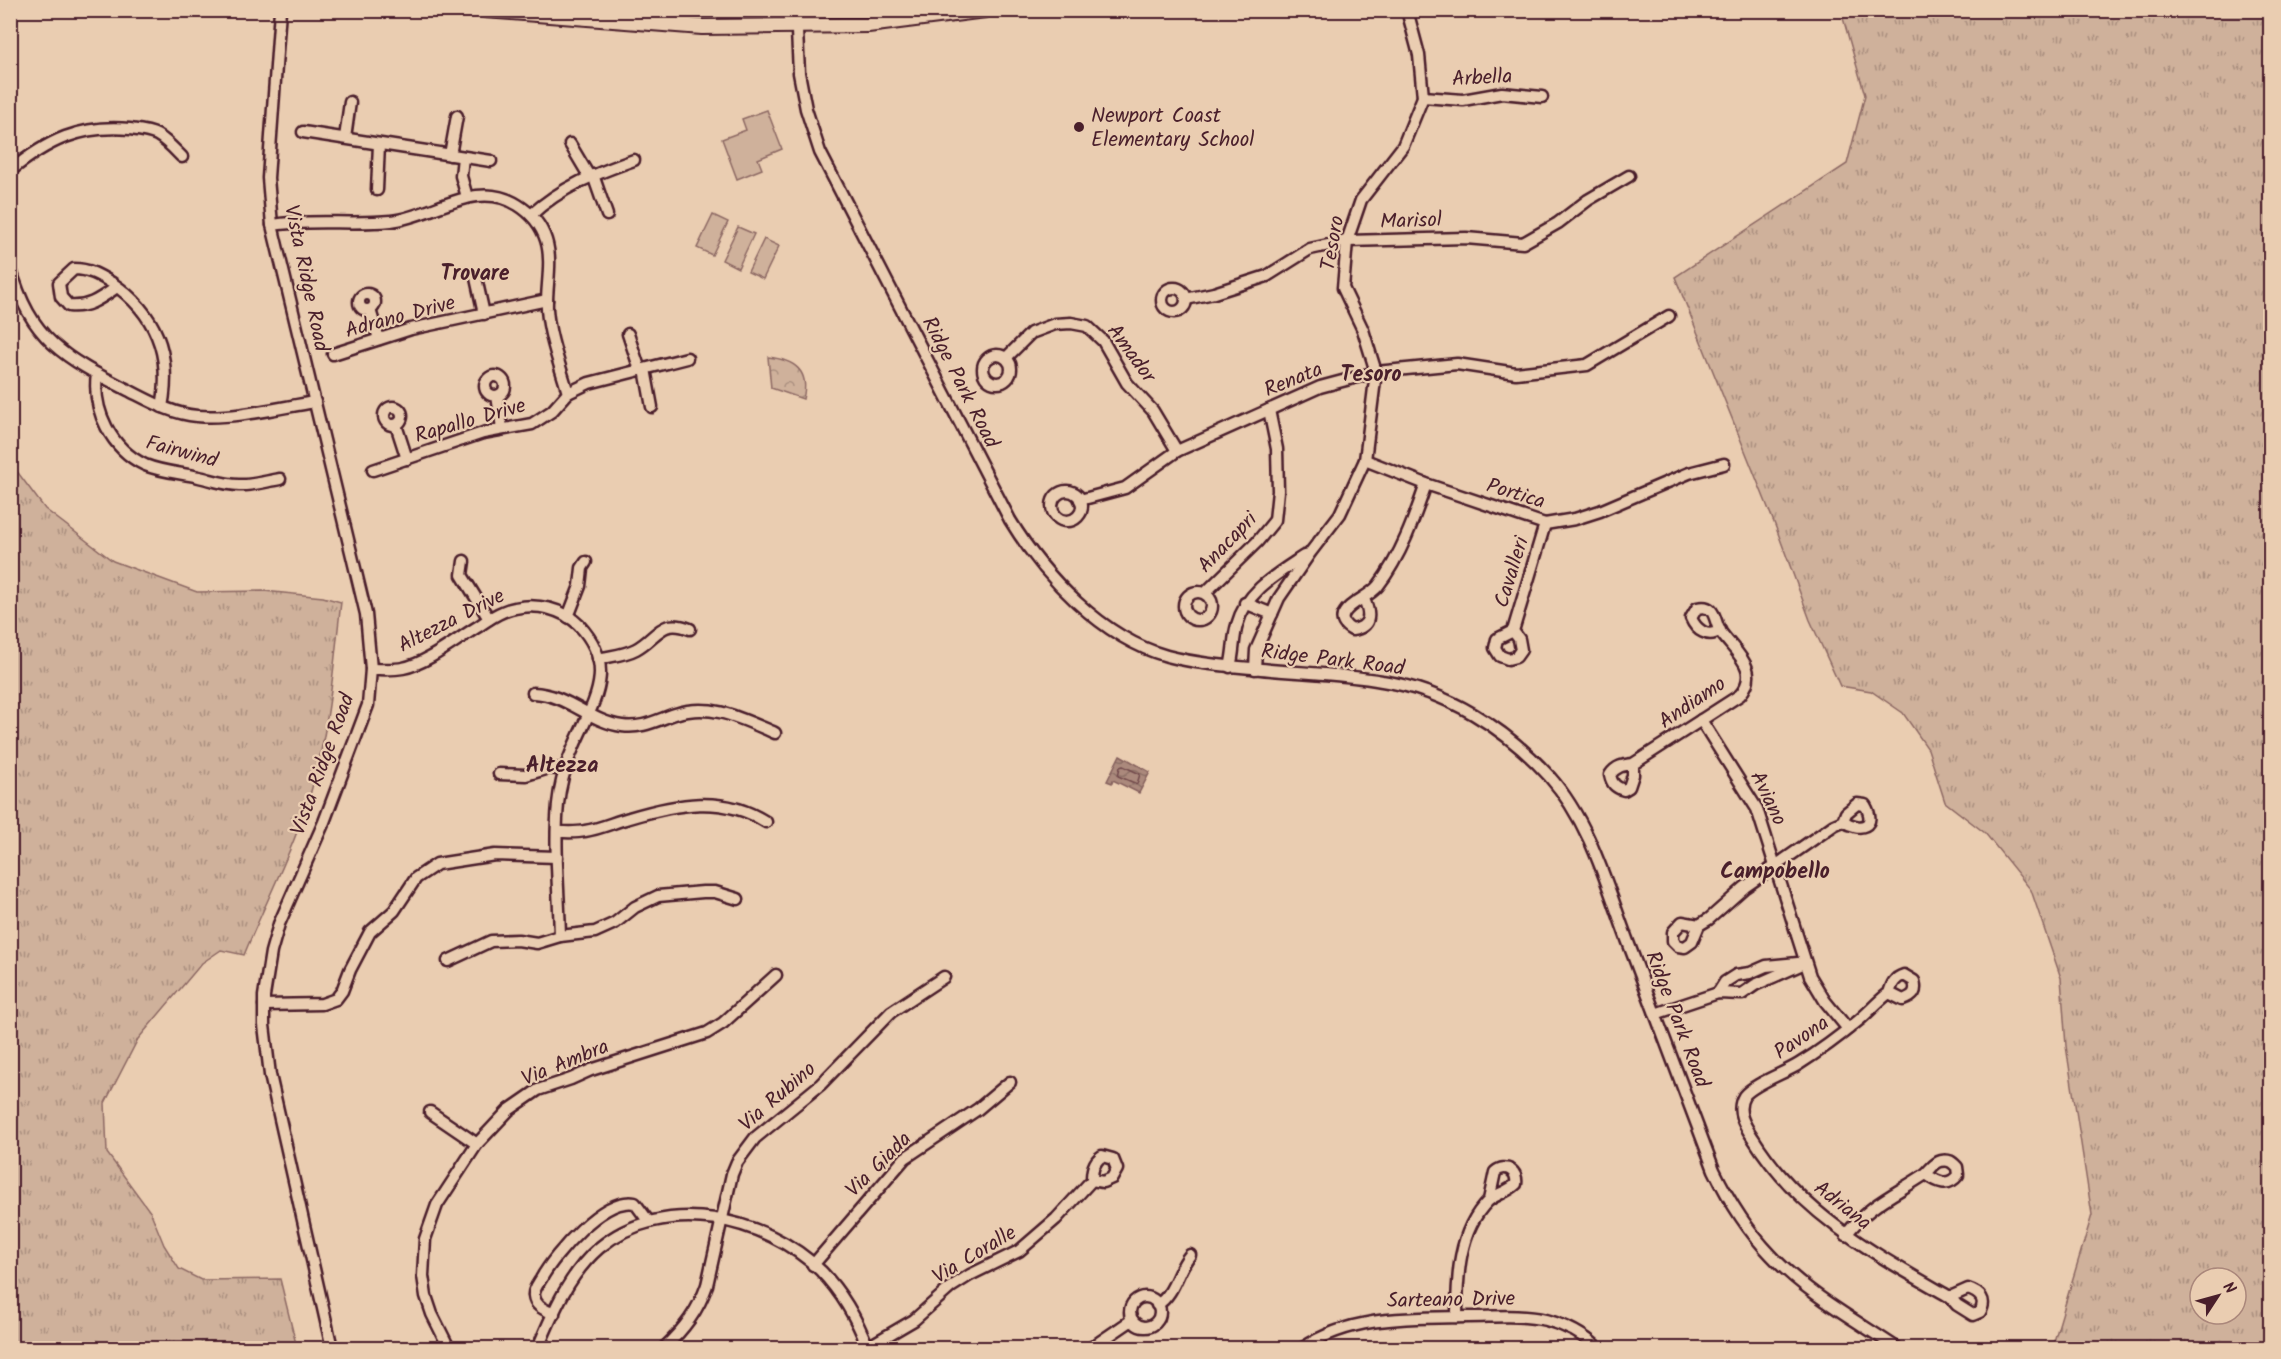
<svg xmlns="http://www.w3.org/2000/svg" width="2281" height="1359" viewBox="0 0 2281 1359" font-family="Kalam,sans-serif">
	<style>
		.grass { fill: url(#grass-tufts); stroke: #8c6863; stroke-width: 1.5; fill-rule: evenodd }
		.park { fill: url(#park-crowns); stroke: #8c6863; stroke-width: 1.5 }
		.garden { fill: #cfb19b; stroke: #8c6863; stroke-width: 1.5 }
		.water { fill: url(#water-waves); stroke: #845f5c; stroke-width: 1.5 }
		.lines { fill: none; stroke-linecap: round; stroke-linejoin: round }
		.shore { stroke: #71494b; stroke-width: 1.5 }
		.minor-casing { stroke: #4a1f2b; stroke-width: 15 }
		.major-casing { stroke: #4a1f2b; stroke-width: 18 }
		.minor { stroke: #eacdb1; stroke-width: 10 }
		.major { stroke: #eacdb1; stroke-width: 14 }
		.poi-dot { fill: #4a1f2b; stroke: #eacdb1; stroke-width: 2 }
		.labels { text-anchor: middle; stroke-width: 4.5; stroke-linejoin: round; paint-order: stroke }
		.street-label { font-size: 21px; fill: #4a1f2b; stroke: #eacdb1 }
		.poi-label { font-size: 21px; fill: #4a1f2b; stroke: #eacdb1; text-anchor: start }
		.neighbourhood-label { font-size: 22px; font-weight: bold; fill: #4a1f2b; stroke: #eacdb1 }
	</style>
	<defs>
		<pattern id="grass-tufts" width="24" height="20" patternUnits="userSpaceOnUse" patternTransform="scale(1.5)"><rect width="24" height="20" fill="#cfb19b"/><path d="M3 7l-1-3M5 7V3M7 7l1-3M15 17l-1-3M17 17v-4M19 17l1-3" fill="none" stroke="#aa8f7f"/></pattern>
		<pattern id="park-crowns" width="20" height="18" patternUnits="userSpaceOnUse" patternTransform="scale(1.5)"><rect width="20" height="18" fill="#cfb19b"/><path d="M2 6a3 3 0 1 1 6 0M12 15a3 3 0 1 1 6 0" fill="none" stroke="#aa8f7f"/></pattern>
		<pattern id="water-waves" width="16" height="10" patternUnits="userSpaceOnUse" patternTransform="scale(1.5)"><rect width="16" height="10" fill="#ab897c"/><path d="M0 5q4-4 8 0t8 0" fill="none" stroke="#8d6f66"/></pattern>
	</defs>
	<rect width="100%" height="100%" fill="#eacdb1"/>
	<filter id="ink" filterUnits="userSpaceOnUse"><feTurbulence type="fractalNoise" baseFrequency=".0167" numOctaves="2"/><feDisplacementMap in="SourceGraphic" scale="12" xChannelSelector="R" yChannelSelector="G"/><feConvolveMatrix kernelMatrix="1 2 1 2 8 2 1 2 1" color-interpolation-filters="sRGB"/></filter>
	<g filter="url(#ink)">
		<g class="grass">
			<path d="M1841 11H2270V1348H2052L2092 1215 2066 1046 2061 978 2031 890 1985 833 1945 802 1928 749 1903 713 1871 691 1840 686 1810 620 1775 525 1675 277 1847 164 1865 95ZM2200 1278H2236V1314H2200Z"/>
			<path d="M10 462 45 509 113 561 197 592 264 591 323 597 341 602C334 661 330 720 315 777 299 839 268 896 244 955L221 950 202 963 138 1039 105 1103 107 1153 151 1213 164 1245 179 1269 201 1280 280 1279 297 1348H11Z"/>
		</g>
		<path class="park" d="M768 357C795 360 810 371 803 399L771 388Z"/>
		<g class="garden">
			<polygon points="767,110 782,149 758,159 762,169 737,179 722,139 746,130 742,119"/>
			<polygon points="713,215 728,222 712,255 697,248"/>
			<polygon points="738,227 754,234 738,268 722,260"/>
			<polygon points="764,239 779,246 763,279 748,272"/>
		</g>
		<polygon class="water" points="1120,755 1150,772 1139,793 1113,780 1112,783 1107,781"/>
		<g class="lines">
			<polygon class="shore" points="1123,766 1140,774 1137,784 1118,776 1120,767"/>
			<g class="minor-casing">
				<g id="minor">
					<polyline points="280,10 268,178 272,225 366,614 371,669 368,705 324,822 279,924 271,952 264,996 264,1025 270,1075 332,1348"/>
					<path d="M796 10 799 73 806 109 820 152 1010 520C1044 576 1102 638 1167 656 1198 664 1229 666 1261 669 1301 673 1342 674 1382 681 1448 691 1505 728 1549 776 1590 822 1607 886 1628 942 1657 1018 1685 1095 1714 1170 1729 1201 1747 1230 1771 1255 1806 1293 1854 1319 1897 1348"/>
					<polyline points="1423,97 1463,100 1502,93 1542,97"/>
					<polyline points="303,132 491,161"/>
					<polyline points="345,138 350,102"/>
					<polyline points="570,144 589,176"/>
					<polyline points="450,155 457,116"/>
					<polyline points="463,157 461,176 467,197"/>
					<path d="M10 171C47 141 81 124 130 129 139 130 150 131 157 135 166 140 175 150 182 157"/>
					<polyline points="593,175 607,215"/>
					<polyline points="377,190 379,144"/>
					<path d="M531 215C561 187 597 173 634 160"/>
					<path d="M272 225C312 219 352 225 391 221 435 216 476 178 518 205 531 213 541 225 546 240 553 262 546 286 547 309 549 337 560 365 568 393"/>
					<path d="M10 266C30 340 65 358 128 390 150 401 172 414 197 416 235 419 277 408 315 402"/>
					<polyline points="476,278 484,314"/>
					<path d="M117 287C101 298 89 308 69 306L61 297 59 283 74 269C89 269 99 275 112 283 156 313 172 355 162 407"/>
					<circle cx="1174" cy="300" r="12"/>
					<circle cx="367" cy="302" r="8"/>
					<polyline points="1186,299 1214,293 1267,276 1310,249 1347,241 1466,238 1523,243 1558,223 1588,200 1629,176"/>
					<polyline points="370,310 379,339"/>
					<polyline points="628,334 640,370"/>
					<polyline points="333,354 411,329 547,300"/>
					<circle cx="997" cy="369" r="14"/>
					<polyline points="1006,358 1031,333 1055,324 1071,323 1087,326 1103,341 1127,383 1153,411 1177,451"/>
					<polyline points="645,369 652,407"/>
					<path d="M97 374C92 410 111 449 145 465 162 472 181 473 199 477 212 480 226 485 239 485 252 486 267 481 280 479"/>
					<circle cx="495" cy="386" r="10"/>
					<polyline points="497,396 502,428"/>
					<circle cx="393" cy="416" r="9"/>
					<polyline points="396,425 407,459"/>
					<polyline points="1365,460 1426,484 1545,524 1575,519 1600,511 1689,473 1724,464"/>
					<polyline points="373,470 483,433 532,424 552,411 568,393 589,383 687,358"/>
					<circle cx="1067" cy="506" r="15"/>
					<polyline points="1080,500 1125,488 1177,451 1320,387 1376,372 1457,364 1516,373 1587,365 1669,316"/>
					<polyline points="464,561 462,575 489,619"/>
					<circle cx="1198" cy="606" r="14"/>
					<polyline points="1205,593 1257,542 1275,520 1278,491 1277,449 1269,410"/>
					<path d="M1364 599C1371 615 1371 627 1352 630 1345 626 1339 620 1345 612 1351 602 1369 597 1378 586 1401 556 1414 519 1426 484"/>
					<polyline points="1245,603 1272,614"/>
					<polyline points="568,617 580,586 582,568 586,562"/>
					<polyline points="1513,631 1497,639 1495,648 1500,656 1508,659 1516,657 1521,650 1519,639 1513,631 1545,524"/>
					<path d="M598 659C610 656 625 655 636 649 657 638 661 617 690 629"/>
					<path d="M1230 667C1234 653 1233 638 1237 625 1246 591 1277 574 1304 556"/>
					<path d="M371 669C382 669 393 670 403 668 428 663 457 639 479 626 490 618 502 610 515 608 537 603 563 609 579 625 619 668 593 702 574 746 566 764 560 784 558 804 554 847 559 892 560 936"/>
					<polyline points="1255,669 1256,650 1279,598 1310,553 1340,514 1365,460 1376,372 1363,330 1343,288 1347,241 1361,200 1403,146 1423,97 1419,55 1407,10"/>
					<path d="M533 693C567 694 590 722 622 726 642 729 657 720 675 714 712 702 742 719 775 733"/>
					<polyline points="1701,720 1757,809 1810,976 1825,1001 1848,1029"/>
					<path d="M1633 764V775L1629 787 1624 790C1615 787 1612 784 1610 775 1616 766 1623 765 1633 764L1740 695C1762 669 1734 652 1720 631 1714 621 1716 603 1697 608L1691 618C1696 630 1708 639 1720 630"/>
					<polyline points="499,774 526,775 549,768 565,770"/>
					<path d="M557 832C566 832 576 833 585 831 600 829 614 822 629 818 676 804 723 794 766 822"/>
					<path d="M1699 925 1692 942 1685 947 1678 946 1673 941V932L1682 922 1699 925 1709 919 1745 887 1834 825 1843 821C1860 832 1878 827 1865 805L1857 804 1846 813 1843 821"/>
					<polyline points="448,961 491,941 518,940 537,943 560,936 595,932 615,923 635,907 658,896 703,892 715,892 738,899"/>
					<polyline points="1718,993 1725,982 1736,975 1750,973 1766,966 1798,963"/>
					<path d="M1889 993 1903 1000C1914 996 1917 992 1914 981L1904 975C1894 978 1892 984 1889 993 1878 1001 1869 1012 1858 1021 1840 1036 1820 1051 1799 1064 1785 1073 1753 1084 1744 1096 1735 1111 1745 1126 1753 1138 1800 1214 1875 1254 1950 1297L1968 1289C1980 1293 1987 1300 1980 1312L1973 1315 1957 1305 1950 1297"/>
					<polyline points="264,1005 322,1004 336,999 342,991 350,970 370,932 394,911 416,878 437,864 495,855 557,857"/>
					<polyline points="1655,1014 1718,993 1742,994 1755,985 1805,963"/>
					<polyline points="430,1112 477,1144"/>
					<path d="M1846 1235C1868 1205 1894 1195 1924 1175 1930 1171 1933 1163 1941 1161 1949 1159 1952 1162 1957 1167L1958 1175C1948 1188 1937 1182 1926 1174"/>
					<polyline points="813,1265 905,1158 978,1109 1010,1082"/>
					<circle cx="1145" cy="1312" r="15"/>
					<path d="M1157 1305C1175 1294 1177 1270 1190 1255"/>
					<path d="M554 1314C546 1310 535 1307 534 1296 533 1290 538 1284 541 1279 555 1254 603 1197 635 1203L649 1222"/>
					<path d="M1457 1317C1457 1278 1458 1231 1488 1201 1496 1194 1508 1192 1516 1184 1518 1171 1506 1163 1495 1172L1489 1200"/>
					<polyline points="449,1348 432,1314 426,1296 423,1276 425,1239 437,1205 477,1144 509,1110 538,1090 571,1079 591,1070 707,1033 723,1023 776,975"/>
					<path d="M538 1348C553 1312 569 1274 599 1248 663 1194 765 1216 821 1271 843 1294 857 1319 868 1348"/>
					<path d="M664 1348C684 1329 698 1311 707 1285L732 1174 737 1162 755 1138 820 1085 891 1012 944 977"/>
					<path d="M866 1348 914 1320 951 1287 970 1275 1019 1251 1056 1219 1092 1180C1092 1171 1093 1162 1102 1156L1113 1159 1117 1169 1112 1178 1103 1182 1092 1180"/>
					<polyline points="1091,1348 1132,1320"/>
					<path d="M1303 1348C1352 1315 1411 1318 1468 1317 1494 1317 1521 1314 1546 1320 1565 1325 1584 1335 1598 1348"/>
				</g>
			</g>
			<g class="major-casing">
				<polyline id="major" points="485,10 702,27 868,25 985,10"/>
			</g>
			<use href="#minor" class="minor"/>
			<use href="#major" class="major"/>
		</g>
	</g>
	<circle class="poi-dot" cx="1079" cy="127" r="6"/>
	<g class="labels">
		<g class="street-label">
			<text transform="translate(1482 77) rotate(-3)" y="7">Arbella</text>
			<text transform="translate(1411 220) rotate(-2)" y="7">Marisol</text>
			<text transform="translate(1332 243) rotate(-80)" y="7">Tesoro</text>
			<text transform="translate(307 278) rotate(78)" y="7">Vista Ridge Road</text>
			<text transform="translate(400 316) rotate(-15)" y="7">Adrano Drive</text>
			<text transform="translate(1132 353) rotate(54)" y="7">Amador</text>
			<text transform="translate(1293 379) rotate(-22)" y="7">Renata</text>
			<text transform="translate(961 382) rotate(63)" y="7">Ridge Park Road</text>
			<text transform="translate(470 420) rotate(-16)" y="7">Rapallo Drive</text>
			<text transform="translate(182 451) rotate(15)" y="7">Fairwind</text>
			<text transform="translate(1516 493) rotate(17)" y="7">Portica</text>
			<text transform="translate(1227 542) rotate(-46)" y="7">Anacapri</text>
			<text transform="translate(1511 572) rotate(-73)" y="7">Cavalleri</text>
			<text transform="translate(451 620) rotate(-27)" y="7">Altezza Drive</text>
			<text transform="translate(1333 659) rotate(7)" y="7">Ridge Park Road</text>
			<text transform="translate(1692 702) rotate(-34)" y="7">Andiamo</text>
			<text transform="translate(322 764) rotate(-70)" y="7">Vista Ridge Road</text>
			<text transform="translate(1769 798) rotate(64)" y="7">Aviano</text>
			<text transform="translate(1678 1019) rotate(69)" y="7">Ridge Park Road</text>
			<text transform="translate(1801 1037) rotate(-34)" y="7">Pavona</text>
			<text transform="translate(565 1062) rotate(-22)" y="7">Via Ambra</text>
			<text transform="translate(777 1096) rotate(-41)" y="7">Via Rubino</text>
			<text transform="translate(878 1164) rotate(-45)" y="7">Via Giada</text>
			<text transform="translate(1843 1205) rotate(38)" y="7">Adriana</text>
			<text transform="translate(974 1254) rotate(-31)" y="7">Via Coralle</text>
			<text transform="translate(1451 1299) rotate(-1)" y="7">Sarteano Drive</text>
		</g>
		<g class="poi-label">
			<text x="1091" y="122">Newport Coast<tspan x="1091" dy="24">Elementary School</tspan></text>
		</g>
		<g class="neighbourhood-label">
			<text x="475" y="280">Trovare</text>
			<text x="1371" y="381">Tesoro</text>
			<text x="562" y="772">Altezza</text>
			<text x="1775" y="878">Campobello</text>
		</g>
	</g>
	<rect width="2281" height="1359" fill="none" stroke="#eacdb1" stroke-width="36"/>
	<rect x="18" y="18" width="2245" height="1323" fill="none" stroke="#4a1f2b" stroke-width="2" filter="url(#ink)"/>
	<g transform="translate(2218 1296) rotate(54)"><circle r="28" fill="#eacdb1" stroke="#aa877b" stroke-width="1.5"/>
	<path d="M0-4.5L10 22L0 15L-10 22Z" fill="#4a1f2b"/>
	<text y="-9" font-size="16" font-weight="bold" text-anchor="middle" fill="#4a1f2b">N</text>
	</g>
</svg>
